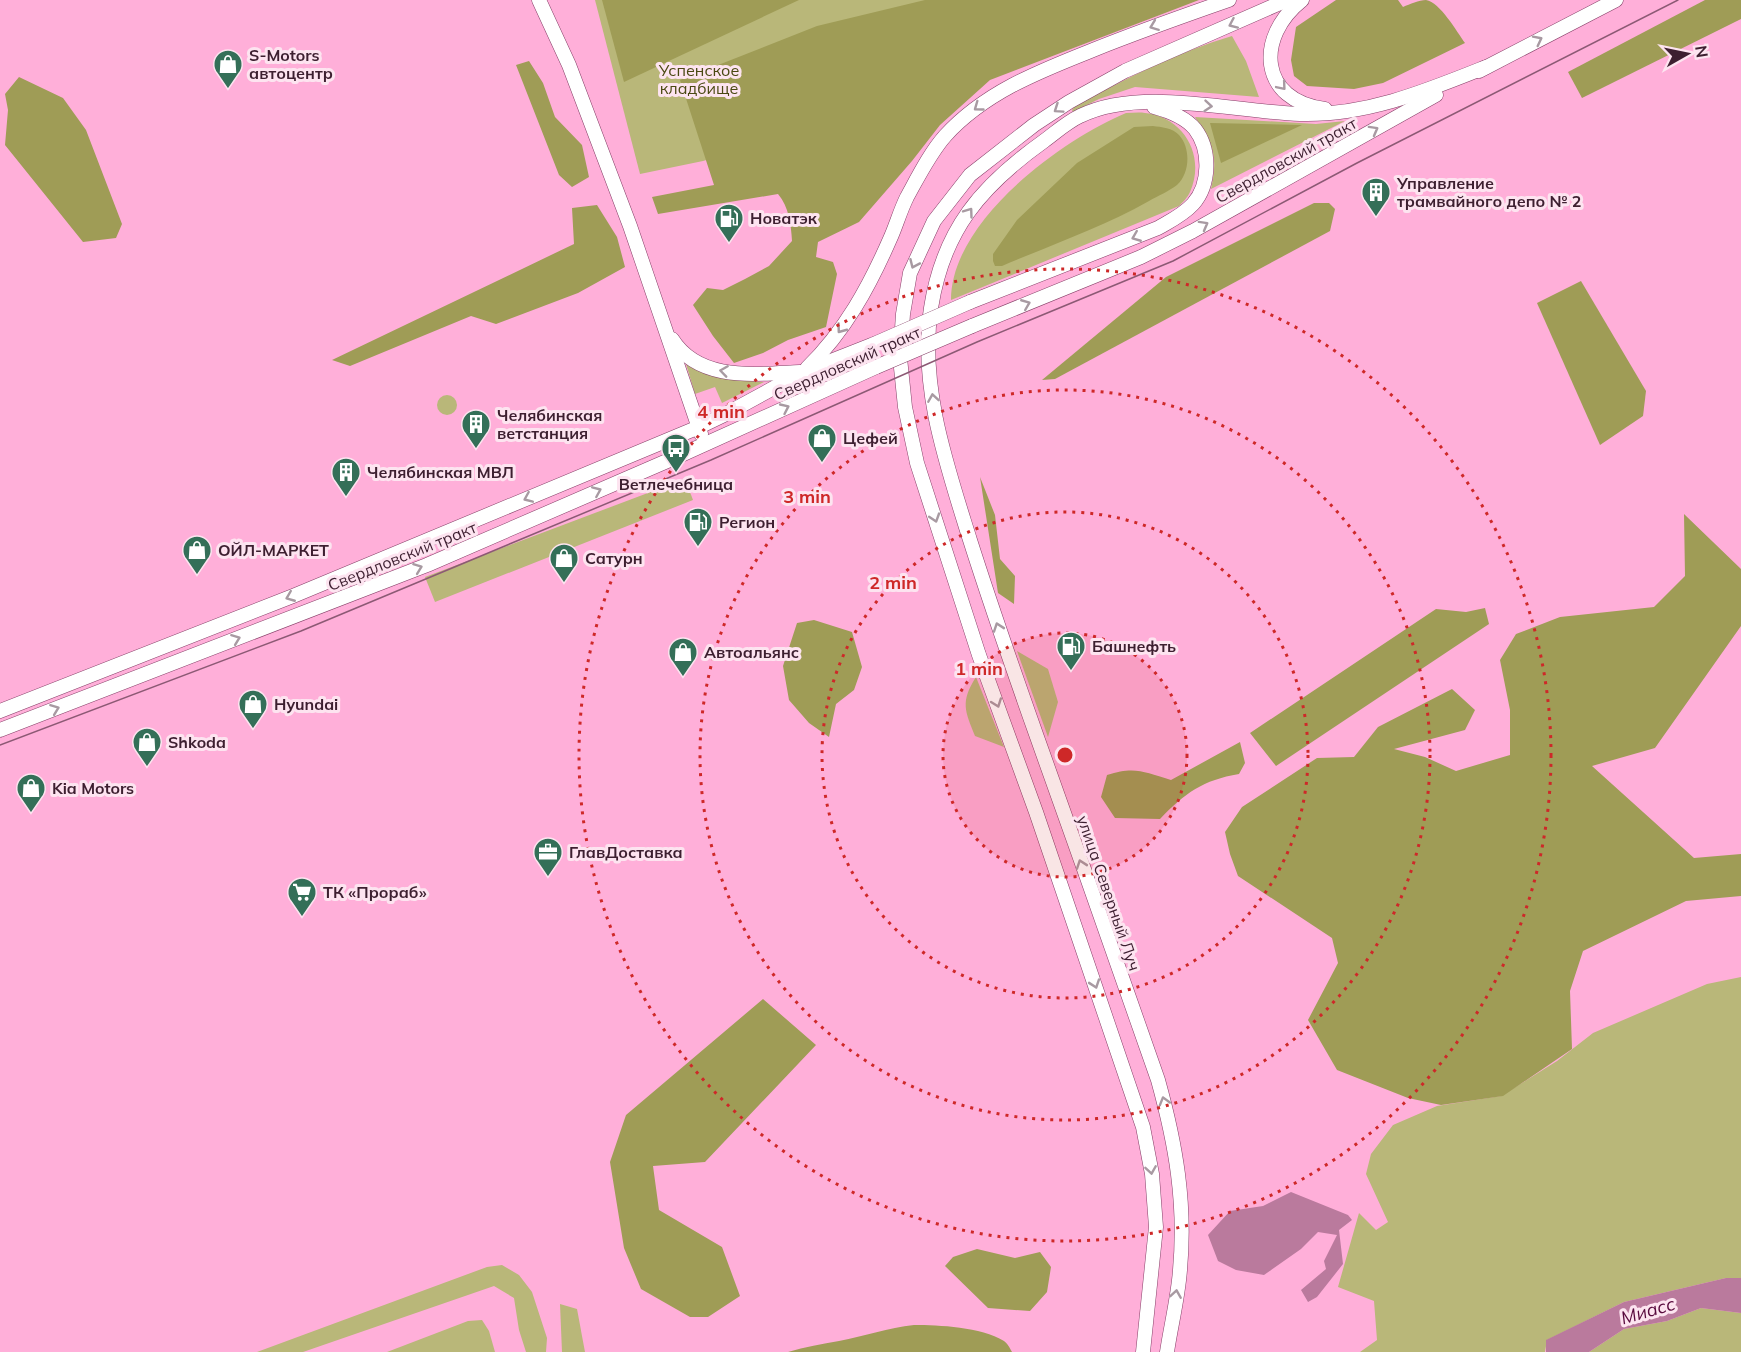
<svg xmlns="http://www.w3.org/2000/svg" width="1741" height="1352" viewBox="0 0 1741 1352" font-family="Mulish,sans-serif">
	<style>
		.green { fill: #b9b779 }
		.forest { fill: #9f9c56 }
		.water { fill: #ba7a9d }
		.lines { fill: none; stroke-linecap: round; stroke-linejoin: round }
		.major-casing { stroke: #853f67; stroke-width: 15 }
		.major { stroke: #fff; stroke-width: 14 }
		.tram { stroke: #8c5974; stroke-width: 1.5 }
		.major-bridge-casing { stroke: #853f67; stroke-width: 15; stroke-linecap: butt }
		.major-bridge { stroke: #fff; stroke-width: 14 }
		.oneway { stroke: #a89aa2 }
		.ring { fill: none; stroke: #ce2828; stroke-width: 3; stroke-dasharray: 3 6 }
		.labels { text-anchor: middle; stroke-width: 6; stroke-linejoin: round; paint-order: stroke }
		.poi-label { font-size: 16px; font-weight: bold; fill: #3d1f30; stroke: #fde4f0; text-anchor: start }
		.park-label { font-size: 16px; fill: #4a4812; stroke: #fde4f0 }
		.street-label { font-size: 16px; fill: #3d1f30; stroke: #fde4f0 }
		.water-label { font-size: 18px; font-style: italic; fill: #58093d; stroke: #fde4f0 }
		.centre { fill: #ce2828; stroke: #fde4f0; stroke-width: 3 }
		.ring-label { font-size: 18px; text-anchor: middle; font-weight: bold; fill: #ce2828; stroke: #fde4f0; stroke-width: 6; stroke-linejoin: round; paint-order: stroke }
	</style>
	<rect width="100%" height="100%" fill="#ffafd9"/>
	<g class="green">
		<polygon points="595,0 1146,0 767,142 703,161 640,174"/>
		<path d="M1232 36 1246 61 1259 97 1135 87 1099 99 1073 112 1072 110 1075 106C1125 79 1177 52 1232 36Z"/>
		<path d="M1126 113C1132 113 1139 112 1145 113 1184 117 1206 156 1190 192 1188 197 1183 202 1179 206L951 300C951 221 1060 141 1126 113Z"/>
		<path d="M1195 117 1316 124 1345 121 1211 189C1218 156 1214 146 1195 117Z"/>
		<path d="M686 364C716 379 731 380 764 382L722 403 715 387 695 394Z"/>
		<circle cx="447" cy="405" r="10"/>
		<polygon points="685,479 693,500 435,602 425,577"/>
		<polygon points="1017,651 1048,669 1058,702 1048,737"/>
		<path d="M976 677 1004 747 975 736C965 711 960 702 976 677Z"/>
		<polygon points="1741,977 1741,1278 1726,1278 1624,1302 1547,1340 1545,1352 1360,1352 1377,1340 1374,1301 1338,1287 1359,1213 1376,1230 1388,1222 1366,1174 1371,1154 1393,1125 1437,1106 1501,1096 1557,1061 1593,1033 1707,984"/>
		<polygon points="502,1265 519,1275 532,1292 547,1338 546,1352 526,1352 519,1330 514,1298 494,1286 303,1352 257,1352 487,1267"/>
		<polygon points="560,1304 577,1309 585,1352 562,1352"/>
		<polygon points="1701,1308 1741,1313 1741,1352 1589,1352 1624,1329 1667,1321"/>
		<polygon points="482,1320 489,1331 495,1352 387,1352 468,1321"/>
	</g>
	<g class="forest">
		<polygon points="602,0 799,0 624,82"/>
		<path d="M925 0H1199L990 80 940 125 912 161 859 222 818 242 816 257 833 262 837 274 826 327 788 340 763 353 734 363 713 336 693 305 707 288 723 290 745 279 769 266 792 241C791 225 789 207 778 194L658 214 652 197 714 185 680 80 817 26Z"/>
		<path d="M1336 0H1398L1403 7C1410 4 1419 0 1426 0 1440 2 1457 32 1465 43L1383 83 1354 89 1307 86 1294 76 1291 60 1296 27Z"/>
		<polygon points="1705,0 1741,0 1741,19 1582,98 1568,72"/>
		<polygon points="529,61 543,83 555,117 582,145 589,177 572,187 559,175 516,65"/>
		<polygon points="19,77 63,98 86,130 122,224 116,238 83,242 5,145 8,110 5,94"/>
		<polygon points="1210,123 1302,125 1221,163"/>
		<path d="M1153 126C1161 127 1173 128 1179 135 1191 148 1190 173 1177 185 1169 191 1158 196 1149 201 1103 227 1051 245 1002 266H995L993 261V254L1017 220 1077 163 1134 127Z"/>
		<polygon points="1314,203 1329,203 1335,209 1330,231 1055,379 1042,380 1166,277"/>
		<polygon points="597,205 617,237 625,267 578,293 496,324 471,316 350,366 332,360 574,244 572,208"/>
		<polygon points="1581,281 1646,391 1643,416 1600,445 1537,303"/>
		<polygon points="980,477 995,515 1000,559 1015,576 1014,604 998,593"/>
		<polygon points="1684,514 1741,569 1741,626 1655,748 1592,766 1694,858 1741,854 1741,896 1686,901 1583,951 1570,991 1572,1049 1503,1096 1441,1105 1408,1098 1337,1070 1308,1020 1338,963 1332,938 1238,876 1230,854 1225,832 1242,807 1317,758 1354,757 1378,727 1452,689 1475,710 1465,730 1394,749 1425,757 1456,771 1510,755 1510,710 1500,660 1516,634 1560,617 1654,607 1685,576"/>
		<polygon points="1485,608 1489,624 1276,766 1250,733 1436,609 1466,612"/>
		<polygon points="814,620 852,632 862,667 854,690 836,704 829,737 809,723 789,700 783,666 797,623"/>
		<path d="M1240 742 1245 763 1239 774C1203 780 1185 793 1160 819L1115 818 1101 797 1107 775C1135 766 1144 772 1171 780Z"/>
		<polygon points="763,999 816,1045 705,1162 653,1166 659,1210 722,1247 740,1296 708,1317 690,1317 641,1289 624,1248 610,1162 626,1115"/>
		<polygon points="977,1249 1015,1258 1040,1252 1051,1267 1047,1292 1030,1311 988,1308 945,1266 953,1257"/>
		<path d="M914 1325C939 1325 981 1327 1004 1341 1007 1343 1010 1348 1012 1352H788C805 1347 822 1344 839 1341 865 1336 888 1328 914 1325Z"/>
	</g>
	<g class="water">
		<polygon points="1291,1192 1348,1215 1352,1220 1339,1230 1343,1264 1317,1297 1308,1302 1301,1290 1326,1269 1324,1261 1337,1235 1318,1232 1301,1249 1264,1275 1236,1270 1218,1261 1208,1235 1230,1211 1263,1206"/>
		<polygon points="1726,1278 1741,1278 1741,1313 1701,1308 1667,1321 1624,1329 1589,1352 1546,1352 1546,1340 1624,1302"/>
	</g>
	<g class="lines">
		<g class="major-casing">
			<g id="major">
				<polyline points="539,0 569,65 630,226 701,434"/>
				<path d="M1302 0C1255 37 1259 101 1325 109"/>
				<polyline points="1479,71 1616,0"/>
				<path d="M970 302 1158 228C1170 221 1183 215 1193 204 1210 185 1211 150 1195 129 1185 117 1169 111 1154 107"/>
				<polyline points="972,326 1141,257 1193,231 1436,95"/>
				<path d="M672 339C699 382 755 374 800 372"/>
				<path d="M807 368C845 331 869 287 890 239 896 226 900 211 907 197 918 177 930 153 945 136 985 92 1040 71 1093 50 1138 32 1183 16 1229 0"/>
				<polyline points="0,711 293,596 699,427 724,415 803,372 874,344"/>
				<polyline points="0,730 427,565 681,455 876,367"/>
				<polyline points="1143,1352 1156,1227 1152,1174 1143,1127 1036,812 979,655 917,463 905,407 900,358 903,314 910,273 934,221 970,175 1034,125 1069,102 1125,71 1287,0"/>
				<path d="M1167 1352C1171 1325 1178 1298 1180 1270 1186 1203 1176 1145 1158 1080 1118 966 1078 851 1037 737 1014 672 991 606 970 540 947 466 919 387 931 308 943 230 981 186 1044 141 1055 133 1067 122 1080 116 1140 86 1235 112 1300 114 1366 116 1426 91 1486 67"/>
			</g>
		</g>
		<use href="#major" class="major"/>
		<polyline class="tram" points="0,745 301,631 711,460 977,342 1173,261 1357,163 1678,0"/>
		<g class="major-bridge-casing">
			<g id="major-bridge">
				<polyline points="874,344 970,302"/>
				<polyline points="876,367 972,326"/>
			</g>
		</g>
		<use href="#major-bridge" class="major-bridge"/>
	</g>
	<defs><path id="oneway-chevron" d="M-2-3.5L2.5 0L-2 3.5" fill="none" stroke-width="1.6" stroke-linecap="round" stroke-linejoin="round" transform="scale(1.5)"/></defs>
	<g class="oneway">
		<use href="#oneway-chevron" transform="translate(1233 24) rotate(156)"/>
		<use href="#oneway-chevron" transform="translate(1154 26) rotate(159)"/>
		<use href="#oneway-chevron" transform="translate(1538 40) rotate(-27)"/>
		<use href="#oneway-chevron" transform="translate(1282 86) rotate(50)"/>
		<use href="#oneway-chevron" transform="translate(1208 106) rotate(5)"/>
		<use href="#oneway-chevron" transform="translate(978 107) rotate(144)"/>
		<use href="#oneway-chevron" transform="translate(1058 109) rotate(146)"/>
		<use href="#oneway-chevron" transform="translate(1374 130) rotate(-29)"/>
		<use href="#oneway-chevron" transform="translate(969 212) rotate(-54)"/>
		<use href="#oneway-chevron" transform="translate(1204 225) rotate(-29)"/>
		<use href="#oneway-chevron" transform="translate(1136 237) rotate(158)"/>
		<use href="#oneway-chevron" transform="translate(914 264) rotate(114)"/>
		<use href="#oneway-chevron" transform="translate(1026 304) rotate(-22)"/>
		<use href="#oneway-chevron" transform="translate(841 329) rotate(127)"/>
		<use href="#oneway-chevron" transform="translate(724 371) rotate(-172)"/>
		<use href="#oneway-chevron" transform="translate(933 398) rotate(-99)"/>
		<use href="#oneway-chevron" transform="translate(785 408) rotate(-25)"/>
		<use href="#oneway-chevron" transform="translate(597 491) rotate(-23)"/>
		<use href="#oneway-chevron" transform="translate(528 498) rotate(157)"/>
		<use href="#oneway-chevron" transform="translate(935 518) rotate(72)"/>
		<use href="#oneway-chevron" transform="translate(418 568) rotate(-21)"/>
		<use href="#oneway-chevron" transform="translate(290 597) rotate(158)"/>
		<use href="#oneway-chevron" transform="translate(998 627) rotate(-109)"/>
		<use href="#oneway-chevron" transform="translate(236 639) rotate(-21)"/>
		<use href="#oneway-chevron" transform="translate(997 703) rotate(70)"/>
		<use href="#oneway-chevron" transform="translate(55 709) rotate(-21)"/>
		<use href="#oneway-chevron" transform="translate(1081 864) rotate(-109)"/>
		<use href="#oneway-chevron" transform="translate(1095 984) rotate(71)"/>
		<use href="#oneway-chevron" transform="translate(1164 1101) rotate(-106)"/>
		<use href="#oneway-chevron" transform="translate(1151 1170) rotate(81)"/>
		<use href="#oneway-chevron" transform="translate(1176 1294) rotate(-81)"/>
	</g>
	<circle cx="1065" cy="755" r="122" fill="#ce2828" fill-opacity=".12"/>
	<g class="ring">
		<circle cx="1065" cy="755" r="122"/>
		<circle cx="1065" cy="755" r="243"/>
		<circle cx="1065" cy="755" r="365"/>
		<circle cx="1065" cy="755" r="486"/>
	</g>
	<defs>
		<g id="shop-pin" transform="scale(1.5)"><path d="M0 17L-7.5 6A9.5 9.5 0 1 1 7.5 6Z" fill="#346f58" stroke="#fde4f0"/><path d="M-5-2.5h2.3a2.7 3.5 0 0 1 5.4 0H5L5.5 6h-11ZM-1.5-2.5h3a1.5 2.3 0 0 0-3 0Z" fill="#fff"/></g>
		<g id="building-pin" transform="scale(1.5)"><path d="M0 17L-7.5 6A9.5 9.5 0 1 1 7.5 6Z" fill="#346f58" stroke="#fde4f0"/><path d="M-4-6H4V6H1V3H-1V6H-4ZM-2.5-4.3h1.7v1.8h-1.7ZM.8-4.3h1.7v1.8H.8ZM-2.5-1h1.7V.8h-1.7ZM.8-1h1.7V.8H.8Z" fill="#fff"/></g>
		<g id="fuel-pin" transform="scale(1.5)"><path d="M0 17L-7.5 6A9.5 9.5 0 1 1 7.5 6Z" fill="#346f58" stroke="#fde4f0"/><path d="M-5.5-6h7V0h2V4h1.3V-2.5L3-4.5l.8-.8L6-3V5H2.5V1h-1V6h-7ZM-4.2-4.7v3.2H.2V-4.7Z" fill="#fff"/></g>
		<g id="bus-pin" transform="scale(1.5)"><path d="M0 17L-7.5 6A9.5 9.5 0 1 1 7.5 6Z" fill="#346f58" stroke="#fde4f0"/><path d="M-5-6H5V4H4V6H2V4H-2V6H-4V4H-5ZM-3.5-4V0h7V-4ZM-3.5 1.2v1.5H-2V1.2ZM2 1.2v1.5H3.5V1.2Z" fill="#fff"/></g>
		<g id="office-pin" transform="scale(1.5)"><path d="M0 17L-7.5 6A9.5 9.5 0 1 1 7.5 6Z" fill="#346f58" stroke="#fde4f0"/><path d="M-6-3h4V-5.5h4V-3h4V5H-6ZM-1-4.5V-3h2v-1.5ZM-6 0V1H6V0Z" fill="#fff"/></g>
		<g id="supermarket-pin" transform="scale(1.5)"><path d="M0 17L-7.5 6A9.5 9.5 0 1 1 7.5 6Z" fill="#346f58" stroke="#fde4f0"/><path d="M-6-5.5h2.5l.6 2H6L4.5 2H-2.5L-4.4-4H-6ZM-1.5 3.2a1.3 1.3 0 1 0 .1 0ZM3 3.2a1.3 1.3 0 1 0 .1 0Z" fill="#fff"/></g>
	</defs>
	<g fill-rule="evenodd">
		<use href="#shop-pin" x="228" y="64"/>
		<use href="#building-pin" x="1376" y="192"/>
		<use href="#fuel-pin" x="729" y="218"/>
		<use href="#building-pin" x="476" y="424"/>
		<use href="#shop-pin" x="822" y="438"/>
		<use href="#bus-pin" x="676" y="448"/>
		<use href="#building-pin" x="346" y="472"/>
		<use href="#fuel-pin" x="698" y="522"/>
		<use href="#shop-pin" x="197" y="550"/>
		<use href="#shop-pin" x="564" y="558"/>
		<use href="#fuel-pin" x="1071" y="646"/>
		<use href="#shop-pin" x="683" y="652"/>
		<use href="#shop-pin" x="253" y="704"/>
		<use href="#shop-pin" x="147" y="742"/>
		<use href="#shop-pin" x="31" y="788"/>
		<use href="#office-pin" x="548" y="852"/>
		<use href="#supermarket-pin" x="302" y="892"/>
	</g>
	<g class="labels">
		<g class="poi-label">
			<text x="249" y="61">S-Motors<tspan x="249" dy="18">автоцентр</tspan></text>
			<text x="1397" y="189">Управление<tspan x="1397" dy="18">трамвайного депо № 2</tspan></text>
			<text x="750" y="224">Новатэк</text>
			<text x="497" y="421">Челябинская<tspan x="497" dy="18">ветстанция</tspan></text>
			<text x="843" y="444">Цефей</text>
			<text x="367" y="478">Челябинская МВЛ</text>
			<text x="676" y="490" text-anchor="middle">Ветлечебница</text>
			<text x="719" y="528">Регион</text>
			<text x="218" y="556">ОЙЛ-МАРКЕТ</text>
			<text x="585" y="564">Сатурн</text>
			<text x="1092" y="652">Башнефть</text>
			<text x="704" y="658">Автоальянс</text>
			<text x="274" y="710">Hyundai</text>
			<text x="168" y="748">Shkoda</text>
			<text x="52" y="794">Kia Motors</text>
			<text x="569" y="858">ГлавДоставка</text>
			<text x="323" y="898">ТК «Прораб»</text>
		</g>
		<g class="park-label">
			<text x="699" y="76">Успенское<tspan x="699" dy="18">кладбище</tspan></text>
		</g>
		<g class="street-label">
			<text transform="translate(1286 160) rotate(-29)" y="6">Свердловский тракт</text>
			<text transform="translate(847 363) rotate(-24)" y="6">Свердловский тракт</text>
			<text transform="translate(402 556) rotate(-22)" y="6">Свердловский тракт</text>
			<text transform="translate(1109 893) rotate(71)" y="6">улица Северный Луч</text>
		</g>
		<g class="water-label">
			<text transform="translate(1648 1311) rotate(-16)" y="6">Миасс</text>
		</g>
	</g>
	<circle cx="1065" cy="755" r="9" class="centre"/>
	<g class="ring-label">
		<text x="721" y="418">4 min</text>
		<text x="807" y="503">3 min</text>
		<text x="893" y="589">2 min</text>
		<text x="979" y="675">1 min</text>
	</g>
	<g transform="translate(1687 54) rotate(81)" stroke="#fde4f0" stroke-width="4.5" paint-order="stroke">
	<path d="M0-4.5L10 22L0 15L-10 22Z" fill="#3d1f30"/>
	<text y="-9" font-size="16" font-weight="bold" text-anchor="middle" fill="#3d1f30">N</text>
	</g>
</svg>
